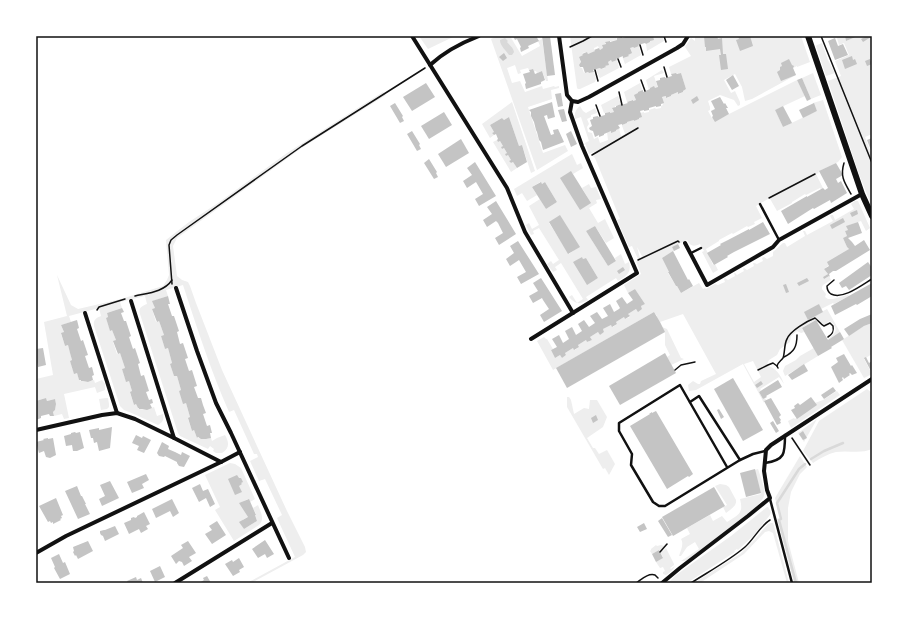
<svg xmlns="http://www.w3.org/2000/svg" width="908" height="619" viewBox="0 0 908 619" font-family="'Source Sans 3',sans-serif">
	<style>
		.green { fill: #eee; fill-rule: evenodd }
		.water { fill: #d9d9d9 }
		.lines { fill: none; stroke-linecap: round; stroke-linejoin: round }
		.stream { stroke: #d9d9d9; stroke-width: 2.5 }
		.building { fill: #c4c4c4 }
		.path { stroke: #111; stroke-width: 1.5 }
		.service { stroke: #111; stroke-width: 2.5 }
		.minor { stroke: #111; stroke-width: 4 }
		.tertiary { stroke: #111; stroke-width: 6 }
		.neatline { fill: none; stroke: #111; stroke-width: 1.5 }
	</style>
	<rect width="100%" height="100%" fill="#fff"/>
	<g class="green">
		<polygon points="419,36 453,36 453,37 428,49"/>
		<polygon points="497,36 510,36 522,56 540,46 538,41 542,39 548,81 546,81 542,71 537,73 536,71 533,72 532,69 529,70 528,68 520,70 521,73 518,74 515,65 507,68 512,83 520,81 525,92 542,86 543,89 554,86 555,87 559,86 559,88 551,90 552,99 528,107 543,153 565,145 568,151 537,170 491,39"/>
		<polygon points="570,36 616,36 617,40 605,42 605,44 602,45 603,49 600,50 598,46 594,48 594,52 588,54 587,52 582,53 583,55 579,57 581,63 580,64 579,66 581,68 582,68 584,73 588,72 589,73 594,72 596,79 595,82 580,89 578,89 577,88"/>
		<polygon points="652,36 662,36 664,41 647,51 646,44 650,42"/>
		<path d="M695 36H801L810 62 797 67V66L793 68 796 75 752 99 745 101 742 87 735 74 724 80 731 93 735 91 740 102V105L738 106 734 100 720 95 708 101 710 107V110L708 111 712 118 719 119 797 80 805 96 775 110 783 127 817 111 813 103 823 100 842 157 838 162 818 172 819 173 816 174 823 188 821 189 820 188 806 195 805 194 792 202V203L777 211 769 197 768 198V199L756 206 762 218 754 222 755 224 748 227 747 226 733 234 732 233 719 240V241L706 249 713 265 715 264 718 270 713 273 702 252 704 251 700 244C693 247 690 246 687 240L672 247 674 251 662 258 669 272 668 273 676 286H677L681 293 699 283 703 289 705 288 706 289 715 284 718 285 725 282 724 279 725 278 728 280 735 276 734 273H735L737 275 744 271 743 269 744 268 747 270 754 266 753 263H754L757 264 763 261 762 258 764 257 767 259 773 256V252L783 243H785L787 247 805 236 803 231H805L807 235 833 221 830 216 831 215H833L835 220 854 209 851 204 855 201H858L870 228 866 231 861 221 847 226 848 230 845 231 847 236 843 238 847 247 849 249 824 269 828 274 823 277 824 279 829 276 831 280 823 285 822 287V289L826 294 825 297 828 299H833L848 295 849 296 834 304 833 303 821 309 819 304 808 319 827 309 840 332 828 340H827C835 334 840 329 830 321L828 322 825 325 823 324 820 322H817L816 320 802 328 804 332 801 333 797 331 791 336 790 342 780 349 777 355 769 360 767 364 768 366C776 368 781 375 784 384L779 377 760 389 761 390 759 392 763 399 765 398 766 400 764 401V403L743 364 696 390 689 391 688 385 693 381 698 384H700L701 381 716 374 683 314 660 322 656 316H657L654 312 553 370 537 341 544 337 546 339H547L553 349 551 350 555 358 560 355 562 358 566 355 565 353 573 348 575 350 579 347 578 345 586 340 587 342 592 340 590 337 598 332 600 335 604 332 603 329 611 325 613 327 617 324 616 322 624 317 625 319 630 317 628 314 636 309 638 311 642 309 641 306 645 304 635 289 628 293 624 285 641 274 636 261 643 258 637 247 640 258 638 259 632 246 629 247 617 220 620 219 595 158 593 156 595 155 594 152 589 154 585 143 589 141 581 117 575 119C574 113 576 109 580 106L583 111 586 113 595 108 597 113 591 115V117L587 119 589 124 587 127 588 132 592 133 594 139 598 137 600 143 608 140 607 132 611 131V132L615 129 619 128 621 136 625 134 621 123 622 125 627 123V122L634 120V121L639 119 640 113 644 112V113L649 112V110L655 108 656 109 661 108V106L663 105 661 98 666 96 667 98 671 96V95L678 92 679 94 683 92V91L686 89 681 73 678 74 677 73 671 74 669 67 691 56 685 47 691 38 695 41ZM753 361 761 377 754 382 744 364Z"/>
		<polygon points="839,36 845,36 846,41 856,37 856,36 872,36 872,134 865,137 872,155 872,207 859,174 828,81 841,76 835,61 849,55 844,43 839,45 837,38 835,39"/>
		<polygon points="822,43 828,60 835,73 826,76 816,46 817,45"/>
		<polygon points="633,46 633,48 639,46 641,55 625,64 622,56 628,56 629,48"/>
		<polygon points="611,60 612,62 617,60 619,68 600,78 599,77 596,69 600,68 601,69 605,68 605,66 608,65 608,62"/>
		<polygon points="662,70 664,73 654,76 658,88 655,88 649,90 646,80"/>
		<polygon points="813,73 821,95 811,99 802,78"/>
		<polygon points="640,83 643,92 635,97 636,100 633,101 632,100 627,102 624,92"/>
		<path d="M383 92 384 93 345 117V120L385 94 386 95 303 147 177 238 173 246 177 276 182 280 188 282 190 286 196 303 222 370 287 511 305 547 306 552 303 555 251 583H247L295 557 277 518 282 515 265 479 259 481 250 461 258 457 257 454H254L234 410 229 412C211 371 197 328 183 285L166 290 168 296 153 301 155 308 152 309 156 322 159 321 164 335 161 336 165 349 168 348 172 363 170 364 174 376H177L181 390 179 391 186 403 190 417 188 419 192 431 194 430 197 438 206 439 211 438 212 441 217 438 225 435C229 442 230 448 222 453H216L213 451 214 449 210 446 208 449 206 448 180 436 178 433 140 314C138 308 142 306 147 304L145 296 120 302 122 308 107 313 108 317 106 318 110 330H112L116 340 113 342 117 354 120 353 125 368 122 369 126 381H129L132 391 130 393 134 405 136 404 138 408H139V409C145 410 149 409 154 407L157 416 163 414C164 420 163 422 158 425L134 414 124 410 120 406 94 326C93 320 96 318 101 316L99 308 69 316 71 322 61 325 64 332 61 334 65 346 68 345 72 360 70 361 74 373H77L79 380 88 382 94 380 95 383 102 380 105 384V390L97 393 95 387 64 394 69 418 64 419 62 414 54 416 53 412 55 410 56 404 55 399 47 401 46 398 36 401V379L53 375 44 322 67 316 57 275 71 305 78 309 121 299 163 286 167 280 169 275 166 240 189 222 218 203 287 153Z"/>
		<polygon points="618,96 621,104 615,106 615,108 612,109 614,112 610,113 610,112 604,113 601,105"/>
		<polygon points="512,102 535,171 531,173 522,145 519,146 509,117 504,120 502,118 490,125 494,132 492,133 494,135 490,138 482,124"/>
		<polygon points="497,140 498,142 500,141 503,146 501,147 502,149 504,148 507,153 505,154 506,156 508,155 511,160 509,161 511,163 513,162 517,168 511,172 493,142"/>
		<path d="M572 154 577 165 581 163 583 168 573 174 571 172 591 203 582 188 589 184 591 188 596 187 601 199 596 200 597 203 589 208 598 223 605 219 614 238 606 243 595 226 586 231 608 266 616 261 615 258 621 254 625 264 629 262C632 273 626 276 618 281L616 278 586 297 588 300C579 305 575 304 569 297L572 295 577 303 583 299 561 263 555 267 557 270 553 272 547 264 551 261 553 264 559 260 539 228 533 231 534 234 531 235 526 225 529 223 532 229 539 225 529 206 540 199 546 209 557 202 545 182 542 184 540 182 532 187 537 195 527 201 522 193 517 196 514 189ZM560 216 579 247 569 254 549 223ZM582 257 583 259 586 258 598 278 587 284 574 262Z"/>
		<polygon points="872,323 872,354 864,359 872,374 864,378 842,340 864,326"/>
		<polygon points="662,327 667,329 681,358 684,359 671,365 667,357 670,355 665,345 665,333"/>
		<polygon points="814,348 818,356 785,376 783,371 785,366 796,360 800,356"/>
		<path d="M867 389 872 393V449C861 454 848 450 836 452 828 454 820 458 813 463L803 451 819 421Z"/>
		<polygon points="837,391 840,395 791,428 788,421 794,418 795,419 815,405 815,403 823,400"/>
		<polygon points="567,397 569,397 571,400 574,414 584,408 589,409 590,400 597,400 607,417 603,427 587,438 593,448 595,448 599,454 607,450 615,464 609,475 605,468 603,469 567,407"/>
		<polygon points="106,398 108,398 109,404 109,407 107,409 101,410 99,399"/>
		<polygon points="817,419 804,442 798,433"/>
		<polygon points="800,456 807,467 800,474 791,492 788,508 788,541 799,583 794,583 777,519 780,518 775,498"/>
		<path d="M230 463 235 464 241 468 255 499 250 502 248 499 240 503 248 517 244 519H243V520L240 522 244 529 257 521 255 515 256 514 253 508 258 505C261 513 265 519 259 525L234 541 215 510 220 507 205 475Z"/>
		<path d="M758 469C760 475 766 491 764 496 760 509 703 549 690 559L684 561H681L699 549 695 542 687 547 681 556H679C681 550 684 544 681 539L690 534 687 528 710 515 713 521 722 516 727 522C738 515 744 514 740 499L761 494 755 470Z"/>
		<path d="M720 484 726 485 729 487 736 500C737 506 731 509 726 513L723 507 727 505 715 486Z"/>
		<polygon points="767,507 768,507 771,512 770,515 753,536 738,550 737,549 734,551 735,552 687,583 668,583 676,575 731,536"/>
		<polygon points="771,523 773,523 774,526 789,583 787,583 773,533 769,531 765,532 744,554 700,583 694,583 740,554 755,539 768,524"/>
		<path d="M656 545 657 546 661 545 664 546 662 549 663 551 666 548 674 564V565L670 568 671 569 675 566C673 570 670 573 666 575L663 574V572L665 571 663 567 660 568 656 562 663 557 659 550 652 554 650 551 651 550V549Z"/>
	</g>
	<path class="water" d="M505 38 508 41 507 42C510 46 513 47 514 52L512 55H509C506 50 500 46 500 40Z"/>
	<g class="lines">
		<g class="stream">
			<polyline points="811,459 824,451 843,443"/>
			<polyline points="796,583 779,520 781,519 777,503 799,469 805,464"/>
		</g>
	</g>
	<g class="building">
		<polygon points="513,36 536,36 539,41 528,46 529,48 521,52 520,48 521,47 517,39 515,40"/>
		<polygon points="542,36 550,36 555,75 547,76"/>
		<polygon points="625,36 653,36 654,40 650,41 650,42 646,44 645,43 638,45 639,46 634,48 633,47 630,48 632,53 628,55 629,56 623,58 623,56 616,59 617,60 612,62 611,60 608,62 609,65 605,66 606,67 601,69 600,68 593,70 594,72 589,73 588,72 585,73 583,67 580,67 579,65 581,62 579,57 583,55 582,54 587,52 588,54 595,51 594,50 599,48 600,50 603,48 602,45 606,44 605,42 610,41 610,42 617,40 617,38 622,37 622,38 626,37"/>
		<polygon points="704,36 717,36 718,39 722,38 723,54 726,54 728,69 721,70 719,55 721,55 720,49 706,51 706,47 705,47"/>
		<polygon points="738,36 750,36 753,46 740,51 736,40 739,39"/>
		<polygon points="845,36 858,36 846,41"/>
		<polygon points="867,36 870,36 871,37 863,42 861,39"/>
		<polygon points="835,38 838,46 843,44 848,55 835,60 828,41"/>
		<polygon points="504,53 507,58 503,61 499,57"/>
		<polygon points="852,56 853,60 855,59 857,64 845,69 842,60"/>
		<polygon points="789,59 792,65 794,66 793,68 796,75 781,81 777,72 780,70 780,67 782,66 781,63"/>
		<polygon points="870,59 872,64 867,66 865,61"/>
		<polygon points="533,69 535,74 542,71 545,80 541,82 541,84 526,89 525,84 526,83 523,74 530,72 529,70"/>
		<polygon points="676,73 677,74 681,73 686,89 683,91 683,92 678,94 678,92 671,95 671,96 666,98 666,96 662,97 664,103 661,104 661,106 656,107 656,106 649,108 649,110 644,111 644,110 640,111 642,117 639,118 639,119 634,121 634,120 627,122 627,123 622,125 622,124 618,125 620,128 616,130 616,131 611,133 611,131 604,134 604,135 599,137 599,135 595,137 593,131 590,130 589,128 592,126 590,120 593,119 593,117 598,116 598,117 605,115 605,113 610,112 610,113 614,112 612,108 616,107 616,106 621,104 621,105 628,103 627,102 633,100 633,101 636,100 634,95 638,93 638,92 643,90 643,92 650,89 650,88 654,86 655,88 658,87 656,81 660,80 660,78 665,77 665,78 672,76 671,74"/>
		<polygon points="733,75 739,86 732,90 726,80"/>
		<polygon points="802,78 811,99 807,101 797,80"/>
		<polygon points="426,83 435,97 412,111 403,97"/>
		<polygon points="561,93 563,106 558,107 555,94"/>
		<polygon points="697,96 699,100 693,104 691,100"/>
		<polygon points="720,97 724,104 725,103 728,108 726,108 729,114 715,122 712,117 713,116 711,111 715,109 711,101"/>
		<polygon points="552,102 555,117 548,119 547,115 544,116 551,135 554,134 553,130 558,129 564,142 543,150 541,142 539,140 537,132 536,130 534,122 531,116 531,112 529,110"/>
		<polygon points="395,103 403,116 402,117 404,121 400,123 390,106"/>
		<polygon points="814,103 817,111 803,118 799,110"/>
		<polygon points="783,106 792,123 783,127 775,110"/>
		<polygon points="564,109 567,121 562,122 558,110"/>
		<polygon points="444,112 452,125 429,139 421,126"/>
		<polygon points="509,117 519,146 522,145 527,162 517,168 513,162 511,163 509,161 511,160 508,155 506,156 505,154 507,153 504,148 502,149 501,147 503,146 500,141 498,142 497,140 498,139 496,134 494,135 492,133 494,132 490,125 502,118 504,120"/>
		<polygon points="412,131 420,144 419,145 421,149 417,151 407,134"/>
		<polygon points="571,131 577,144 571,147 566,134"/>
		<polygon points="872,138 872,153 867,140"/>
		<polygon points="461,139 469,153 446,167 438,154"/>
		<polygon points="429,159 437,172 436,173 438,177 434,179 424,163"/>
		<polygon points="475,162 496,196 479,206 475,199 483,194 476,182 467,188 463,181 472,175 467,168"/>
		<polygon points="836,163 843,175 836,179 838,183 841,181 847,193 831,203 830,200 814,209 813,208 788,224 781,211 807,196 807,197 823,188 825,190 828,188 819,171"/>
		<polygon points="571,171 591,203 580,210 560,178"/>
		<polygon points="541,182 542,184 545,182 557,202 546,209 532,187"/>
		<polygon points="496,201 516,234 499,245 495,238 503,233 498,223 496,221 487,227 483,220 492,214 487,207"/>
		<polygon points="857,210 858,214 852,217 850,213"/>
		<polygon points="560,215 580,247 568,254 549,222"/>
		<polygon points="843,218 845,222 832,229 830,225"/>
		<polygon points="763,222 770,234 734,252 727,256 728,257 714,265 707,253 721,245 720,244 728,240 749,229 749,230"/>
		<polygon points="858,222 862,233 848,238 852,242 855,246 864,240 870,250 836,271 833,271 829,274 830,277 829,276 824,279 823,277 828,274 824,269 829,266 827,262 849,249 847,247 843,238 847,236 845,231 848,230 846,226"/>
		<polygon points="595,226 616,261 608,266 586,231"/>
		<polygon points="518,241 539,274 521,284 517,277 526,272 519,260 510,266 506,259 514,253 510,246"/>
		<polygon points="678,244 680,248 674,251 672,247"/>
		<polygon points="673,251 688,280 689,279 693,286 681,293 677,286 676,286 668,272 669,272 662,258"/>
		<polygon points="582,257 583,259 586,258 598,278 587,285 573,262"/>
		<polygon points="868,262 872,268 872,275 849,290 846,286 842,288 839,283"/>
		<polygon points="623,267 625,270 619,274 617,271"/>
		<polygon points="541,278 562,311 544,322 540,315 549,309 543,300 542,298 533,303 529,296 538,291 533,283"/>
		<polygon points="807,278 809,281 799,286 797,283"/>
		<polygon points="872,283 872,296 857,305 856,304 835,315 831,306"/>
		<polygon points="786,284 789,292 786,293 783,285"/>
		<polygon points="635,289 645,304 641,306 642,309 638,312 636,309 628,314 630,316 625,319 624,317 616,322 617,324 612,327 611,325 603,329 604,332 600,335 598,332 590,337 592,340 587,342 586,340 578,345 579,347 574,350 573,348 565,353 566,355 562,358 560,355 555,358 551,350 557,347 552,339 559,335 563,343 569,339 565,331 572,327 576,335 582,331 578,324 584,320 589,327 595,323 590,316 597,312 602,319 608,316 603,308 610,304 614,312 619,309 620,308 616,301 622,297 627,304 633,300 628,293"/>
		<polygon points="168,296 170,304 168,304 172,316 174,316 179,331 177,332 180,344 183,343 188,358 185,359 189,371 192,370 197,386 194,387 198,398 201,398 203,405 206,413 203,414 207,426 210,425 212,433 210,433 211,438 206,439 201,439 198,437 197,438 194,430 192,431 188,418 190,417 186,403 183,404 179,391 181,390 177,376 174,376 170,364 172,363 168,348 165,349 161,336 164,335 159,321 157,322 152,309 155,308 152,301"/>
		<polygon points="819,304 823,312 808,320 804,312"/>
		<polygon points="122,308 124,312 121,313 124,321 126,321 131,336 129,337 133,349 135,348 140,363 138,364 141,376 144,375 149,391 146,392 149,400 152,399 153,403 150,404 152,408 147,410 142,409 139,409 139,408 138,408 136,404 134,405 130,392 132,391 129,381 126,382 122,369 125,368 120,353 118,354 113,341 116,340 112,330 110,331 106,318 108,317 107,313"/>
		<polygon points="654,312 660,322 665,332 567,388 556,368"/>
		<polygon points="872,314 872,323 864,326 849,336 844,329 860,319"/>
		<polygon points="77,320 79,328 77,329 81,341 83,340 88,355 85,356 89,368 92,367 94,375 92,376 93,380 88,382 83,381 81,381 81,380 79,380 77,373 74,374 70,361 72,360 70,353 68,345 65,346 61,333 64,332 61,325"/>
		<polygon points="816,320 828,340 840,332 844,339 831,347 832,348 818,356 802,328"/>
		<polygon points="43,348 46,365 38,367 37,362 36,362 36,349"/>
		<polygon points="665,353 676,373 620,405 609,386"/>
		<polygon points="844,354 851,366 852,365 857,373 852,375 850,373 849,374 850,375 844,379 843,377 842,378 843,380 839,383 831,367 838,362 836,358"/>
		<polygon points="866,357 869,363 872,361 872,373 864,358"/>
		<polygon points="804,364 808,371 792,380 788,375"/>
		<polygon points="733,378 763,430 743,441 714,389"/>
		<polygon points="778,380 782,387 766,396 767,397 763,399 759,392"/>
		<polygon points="761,381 763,384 757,388 755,385"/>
		<polygon points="833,387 836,391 824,399 821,395"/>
		<polygon points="811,397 817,405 797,419 791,410 795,408 794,406 798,403 800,405"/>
		<polygon points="46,398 47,401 55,399 56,404 55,410 53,412 54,416 50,416 49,414 41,416 41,418 36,420 36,401"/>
		<polygon points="771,398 781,415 779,417 781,420 780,421 781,423 777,425 764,401"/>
		<polygon points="719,409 724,417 721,419 717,410"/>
		<polygon points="656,411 693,474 689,477 688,476 667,489 630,426 650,414 649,414 652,412 652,413"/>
		<polygon points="596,415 598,420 593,423 591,418"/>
		<polygon points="773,421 779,431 776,433 770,423"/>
		<polygon points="112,427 110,448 99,451 97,442 94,443 93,438 91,438 89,430 99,428 99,430"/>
		<polygon points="803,431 807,438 803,440 799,434"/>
		<polygon points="75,432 76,433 80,432 84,448 77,451 73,451 72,445 66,446 64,436 71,434 71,433"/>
		<polygon points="136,435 142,438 143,436 151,440 144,453 137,450 139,446 132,443"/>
		<polygon points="48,438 48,439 53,438 56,455 50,458 46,457 44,451 39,453 36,442 44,440 43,439"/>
		<polygon points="162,442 169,446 168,449 175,452 181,455 182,452 190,456 184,467 179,466 177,463 177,462 165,456 164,457 159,456 157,453"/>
		<polygon points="755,469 761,493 746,497 740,473"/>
		<polygon points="146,474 149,480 142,484 144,488 132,493 127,482"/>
		<polygon points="237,475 239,478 241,478 243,482 241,483 242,484 239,486 242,492 235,495 228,479"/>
		<polygon points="110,481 119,498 102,506 99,499 105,496 100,485"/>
		<polygon points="200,484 203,491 208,489 215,504 210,507 206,498 199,502 192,488"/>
		<polygon points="77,486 81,496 82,496 86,504 85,504 90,514 78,519 65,491"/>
		<polygon points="714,487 725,506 673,536 662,517"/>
		<polygon points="56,498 63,515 61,516 62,518 60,519 61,520 53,524 53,522 51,523 50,521 48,522 39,506"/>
		<polygon points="172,499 179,513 173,517 170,511 156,518 152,509"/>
		<polygon points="249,499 256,515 255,515 257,521 244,529 239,522 248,517 239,503"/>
		<polygon points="144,512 150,524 146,526 148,529 141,533 139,529 129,534 124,523 131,520 131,518 134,517 135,518 137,517 137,516"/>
		<polygon points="662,518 672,535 668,537 658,521"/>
		<polygon points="217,521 226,535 212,544 205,534 212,530 209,526"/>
		<polygon points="644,523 647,529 640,532 637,527"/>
		<polygon points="115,526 119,534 105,541 103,536 101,535 100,533 100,531 104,530 105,530"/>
		<polygon points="265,540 274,554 267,558 265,554 258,558 252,549"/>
		<polygon points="88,541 93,551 78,559 76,555 75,556 73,552 74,551 73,547"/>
		<polygon points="188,541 196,553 189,557 192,561 184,566 182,562 179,561 176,564 171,556 183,548 181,545"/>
		<polygon points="659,550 663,558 656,562 652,554"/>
		<polygon points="59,554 63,563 65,562 70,574 60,579 54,568 55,567 51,558"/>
		<polygon points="239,558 244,567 239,570 240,572 233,576 225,564 232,560 233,562"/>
		<polygon points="160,566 165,577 155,582 150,571"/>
		<polygon points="207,576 211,583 199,583 204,580 203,578"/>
		<polygon points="136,577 137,580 141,578 143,583 128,583 127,581"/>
	</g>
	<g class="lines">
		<g class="path">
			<polyline points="664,36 666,42"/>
			<polyline points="821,36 872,163"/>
			<polyline points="640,45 643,55"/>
			<polyline points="570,47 583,41 592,36"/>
			<polyline points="618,59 621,67"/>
			<polyline points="664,67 667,77"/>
			<polyline points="595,70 598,81"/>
			<polyline points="641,80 645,91"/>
			<polyline points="619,92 622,105"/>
			<polyline points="596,105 600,116"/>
			<polyline points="592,155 638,128"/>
			<path d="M844 163C840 176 844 182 851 194"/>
			<polyline points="769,198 815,174"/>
			<polyline points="638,260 678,241 679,242"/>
			<path d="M834 280 827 286C827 290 828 292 831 294 843 300 862 285 872 279"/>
			<polyline points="172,284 169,245 171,240 177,235 302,146 425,68"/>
			<path d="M135 296C148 293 164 292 172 280"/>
			<polyline points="97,310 99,307 125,299"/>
			<path d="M784 357C794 352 797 347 797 335"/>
			<path d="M778 368 777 366C778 362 781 361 783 358 785 353 784 344 787 339 790 331 807 321 815 318 819 321 820 324 824 326L830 323 833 326C834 331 833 334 828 337"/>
			<polyline points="675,370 681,365 695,362"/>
			<polyline points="758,370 768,365 773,363 777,366"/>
			<polyline points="792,438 810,465"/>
			<polyline points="660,552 667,544"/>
			<path d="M636 583C642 579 648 573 655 575L658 578"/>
			<path d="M691 583C708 572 730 560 745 547 754 539 760 526 770 520"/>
		</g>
		<g class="service">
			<polyline points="760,204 779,240"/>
			<polyline points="691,253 701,248"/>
			<polyline points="690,402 699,396 740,460"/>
			<path d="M765 463C785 460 785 454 785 435"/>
			<polyline points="727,467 680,385 619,423 619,431 632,454 631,465 653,502 659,506 665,506 740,460 753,454 765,451"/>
			<polyline points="770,499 792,583"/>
		</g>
		<g class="minor">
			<polyline points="412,36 507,188 525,232 573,313"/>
			<polyline points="559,36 567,95 572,101 578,102 589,97 677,48 683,44 688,36"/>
			<path d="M430 65C444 52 461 43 479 36"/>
			<polyline points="685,243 707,285 773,247 779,240 862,194"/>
			<polyline points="176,288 197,351 216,403 231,433 289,558"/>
			<polyline points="131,301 174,438"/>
			<polyline points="85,313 117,413"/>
			<polyline points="531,339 637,273 582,146 570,112 572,101"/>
			<polyline points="36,430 102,415 117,413 135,419 174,438 221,462"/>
			<polyline points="36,553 66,536 221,462 240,452"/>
			<polyline points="175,583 272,523"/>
			<polyline points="662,583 680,568 748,516 770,498 767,490 764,471 766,450 771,445 872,379"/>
		</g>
		<polyline class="tertiary" points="808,36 862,194 872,216"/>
	</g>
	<rect width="908" height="619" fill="none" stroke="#ffffff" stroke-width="74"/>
	<rect x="37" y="37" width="834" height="545" class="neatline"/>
</svg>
